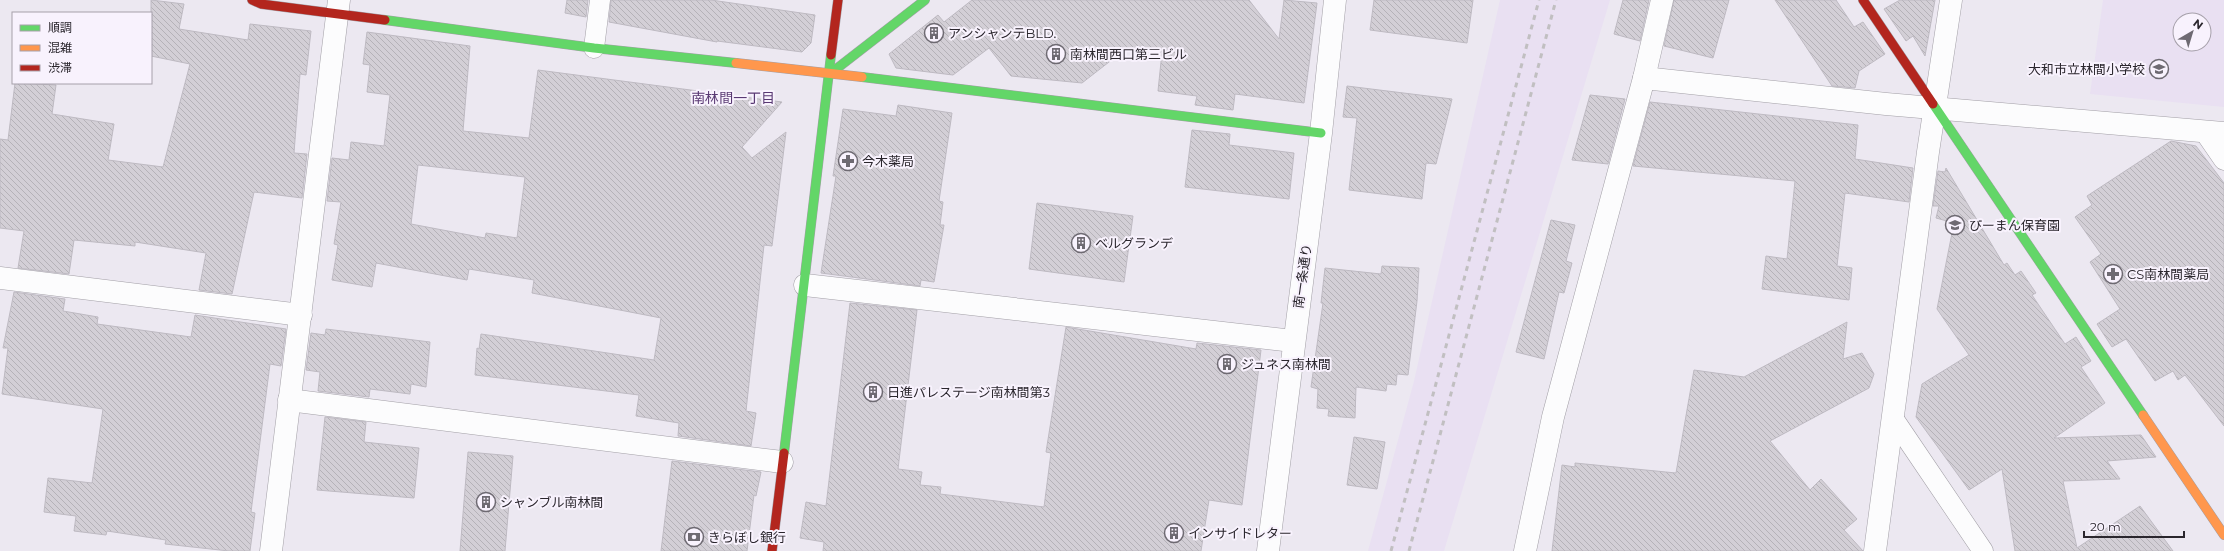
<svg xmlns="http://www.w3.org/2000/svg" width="2224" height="551" viewBox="0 0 2224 551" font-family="Montserrat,'Noto Sans JP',sans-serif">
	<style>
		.built { fill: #e9e0f2; fill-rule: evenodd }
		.building { fill: url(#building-back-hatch); stroke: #bebac2; fill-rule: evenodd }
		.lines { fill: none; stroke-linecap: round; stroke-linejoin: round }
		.lane-casing { stroke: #a29fa6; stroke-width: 21 }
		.street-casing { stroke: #a29fa6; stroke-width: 23 }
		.fast-casing { stroke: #a29fa6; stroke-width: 10 }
		.slow-casing { stroke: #a29fa6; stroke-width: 10 }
		.jam-casing { stroke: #a29fa6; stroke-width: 10 }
		.lane { stroke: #fcfcfd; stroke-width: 20 }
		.street { stroke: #fcfcfd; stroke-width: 22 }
		.fast { stroke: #63d668; stroke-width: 9 }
		.slow { stroke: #ff974d; stroke-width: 9 }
		.jam { stroke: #b3261e; stroke-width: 9 }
		.rail { stroke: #c1bfc1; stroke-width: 3; stroke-dasharray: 5 5; stroke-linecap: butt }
		.labels { text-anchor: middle; stroke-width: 4; stroke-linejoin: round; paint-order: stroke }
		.poi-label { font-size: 13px; fill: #2a262d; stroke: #f8f2fd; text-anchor: start }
		.street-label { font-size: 13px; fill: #2a262d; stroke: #f8f2fd }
		.neighbourhood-label { font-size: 14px; fill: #593973; stroke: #f8f2fd }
	</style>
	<defs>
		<pattern id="building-back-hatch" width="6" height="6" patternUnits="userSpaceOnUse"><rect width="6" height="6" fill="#d3cfd6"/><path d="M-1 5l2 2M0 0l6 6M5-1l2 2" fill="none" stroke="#b5b2b8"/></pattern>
	</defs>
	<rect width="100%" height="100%" fill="#ece8f1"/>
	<g class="built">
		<polygon points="1500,0 1610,0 1444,551 1368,551 1414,381"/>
		<path d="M2103 0H2224V107L2090 94ZM2180 20H2204V44H2180Z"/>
	</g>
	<g class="building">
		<polygon points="151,0 184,4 179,29 248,40 250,24 311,31 306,75 300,74 294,153 307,154 302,198 254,192 232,294 199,290 206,253 135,242 135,246 74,240 69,274 18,268 24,231 0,228 0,139 8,140 15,83 56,85 52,114 114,124 108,160 163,167 190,64 151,56"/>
		<polygon points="567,0 588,0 586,17 565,13"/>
		<polygon points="611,0 711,0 815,15 811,43 802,52 717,41 717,42 609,22"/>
		<polygon points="972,0 1249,0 1279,39 1284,0 1317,3 1304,103 1235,94 1233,110 1195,105 1197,96 1158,91 1162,52 1127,48 1082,83 1011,76 989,48 953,75 896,68 889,54 938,15 944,22"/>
		<polygon points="1374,0 1473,0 1467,43 1370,30"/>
		<polygon points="1623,0 1649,0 1640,41 1614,34"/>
		<polygon points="1674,0 1729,0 1713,58 1664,46"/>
		<polygon points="1775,0 1836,0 1854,27 1863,22 1885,54 1859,71 1855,88 1832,86"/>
		<polygon points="1900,0 1935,0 1925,56 1913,36 1906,41 1884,9"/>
		<path d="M367 32 470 46 463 131 529 138 538 70 782 102 742 147 752 158 786 132 772 246 764 245 746 411 756 413 751 446 678 436 679 423 636 416 639 395 475 375 477 348 479 349 481 334 654 360 661 318 532 293 534 280 469 269 467 280 376 263 372 287 332 280 338 245 334 244 341 202 327 201 332 158 349 160 351 142 384 146 390 95 367 92 370 65 363 64ZM418 165 525 177 517 238 486 233 485 238 411 224Z"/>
		<polygon points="1347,86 1452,99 1436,164 1426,163 1422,199 1349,190 1357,118 1343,117"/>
		<polygon points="1590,95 1625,99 1608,164 1572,160"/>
		<polygon points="1650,102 1858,125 1855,159 1913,168 1909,202 1845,193 1837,266 1852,268 1849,300 1762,289 1766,256 1787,259 1795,181 1633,166"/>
		<polygon points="898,105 952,113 939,201 943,202 940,225 944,225 934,282 921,280 920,286 821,273 836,176 833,176 843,109 896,116"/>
		<polygon points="1192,130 1230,134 1229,145 1294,153 1289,199 1185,187"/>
		<polygon points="2171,141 2196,146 2224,183 2224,426 2185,375 2178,380 2173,371 2155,381 2126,339 2112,347 2097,324 2120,309 2090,262 2101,254 2075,217 2092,205 2087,196"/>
		<polygon points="1946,168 2004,265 2007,263 2015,275 2021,271 2036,293 2032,295 2065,344 2076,337 2091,361 2081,367 2105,403 2054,438 2141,435 2156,457 2107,461 2120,479 2063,481 2077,548 2140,506 2173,551 2015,551 2002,469 1969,490 1916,417 1922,384 1969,355 1937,309 1954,223 1936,218 1939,206 1933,206 1938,171 1945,172"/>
		<polygon points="1037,203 1133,216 1124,282 1029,269"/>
		<polygon points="1551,220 1575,225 1566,261 1572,263 1564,293 1559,292 1544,359 1516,352"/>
		<polygon points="1382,266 1419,268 1417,301 1408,375 1397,374 1396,385 1387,384 1386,391 1356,387 1355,418 1328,416 1329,409 1317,408 1318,389 1311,387 1323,303 1321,303 1325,268 1381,274"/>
		<polygon points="14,292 65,299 63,311 98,317 97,324 191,337 195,315 286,329 281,366 270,364 251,512 255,513 250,551 229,551 165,544 166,540 107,531 106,535 74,531 76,516 44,512 48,478 92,483 103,409 2,394 8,348 3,348"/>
		<polygon points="850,303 917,310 898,469 922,472 920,485 941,487 940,494 1044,507 1051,453 1046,452 1066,327 1196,349 1197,343 1261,350 1242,505 1209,500 1201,551 823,551 824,542 800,538 806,502 826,506"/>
		<polygon points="1847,322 1843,359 1862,353 1874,374 1869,388 1770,441 1810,490 1821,479 1857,519 1844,530 1863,551 1552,551 1562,465 1575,467 1575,463 1676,473 1694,370 1744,377"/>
		<polygon points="326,329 430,342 426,387 411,384 410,394 370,389 369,397 318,391 320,372 306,370 311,333 325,335"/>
		<polygon points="325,417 366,422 364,442 419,448 414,498 317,490"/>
		<polygon points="1354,437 1385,442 1377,489 1347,485"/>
		<polygon points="468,452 513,456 505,551 460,551"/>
		<polygon points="672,461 761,472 756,496 754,495 747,551 661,551"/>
	</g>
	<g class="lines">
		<g class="lane-casing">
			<g id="lane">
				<polyline points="594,48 600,0"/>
				<polyline points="2204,131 2224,160"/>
				<polyline points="1893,418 1983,551"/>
			</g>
		</g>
		<g class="street-casing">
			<g id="street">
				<polyline points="1644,78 1886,104 2224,133"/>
				<polyline points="0,278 301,315"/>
				<polyline points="805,285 1293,341"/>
				<polyline points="289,400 782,462"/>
				<polyline points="271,551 339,0"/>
				<polyline points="1268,551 1321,133 1335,0"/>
				<polyline points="1525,551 1553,417 1644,78 1662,0"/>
				<polyline points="1875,551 1928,152 1951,0"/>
			</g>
		</g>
		<g class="fast-casing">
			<g id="fast">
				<polyline points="385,20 594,48 736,63"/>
				<polyline points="831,73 925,0"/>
				<polyline points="862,77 1321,133"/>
				<polyline points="1933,104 2143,415"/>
				<polyline points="784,453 831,55"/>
			</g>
		</g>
		<g class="slow-casing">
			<g id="slow">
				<polyline points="736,63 862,77"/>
				<polyline points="2143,415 2224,535"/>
			</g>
		</g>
		<g class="jam-casing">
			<g id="jam">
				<polyline points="252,0 261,4 385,20"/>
				<polyline points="1863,0 1933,104"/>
				<polyline points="831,55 838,0"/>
				<polyline points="772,551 784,453"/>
			</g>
		</g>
		<use href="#lane" class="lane"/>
		<use href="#street" class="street"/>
		<use href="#fast" class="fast"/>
		<use href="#slow" class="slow"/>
		<use href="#jam" class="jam"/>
		<g class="rail">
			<polyline points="1391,551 1539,0"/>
			<polyline points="1409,551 1556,0"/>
		</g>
	</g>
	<defs>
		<g id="building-ring" transform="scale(1)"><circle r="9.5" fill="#f8f2fd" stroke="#6e6a72" stroke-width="1.5"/><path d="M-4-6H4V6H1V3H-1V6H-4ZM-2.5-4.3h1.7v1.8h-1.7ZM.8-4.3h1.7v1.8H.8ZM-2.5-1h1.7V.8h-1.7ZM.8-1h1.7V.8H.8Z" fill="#6e6a72"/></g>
		<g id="school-ring" transform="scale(1)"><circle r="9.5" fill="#f8f2fd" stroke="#6e6a72" stroke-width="1.5"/><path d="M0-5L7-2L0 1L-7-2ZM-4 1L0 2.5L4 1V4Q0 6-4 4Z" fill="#6e6a72"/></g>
		<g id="pharmacy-ring" transform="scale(1)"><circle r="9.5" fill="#f8f2fd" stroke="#6e6a72" stroke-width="1.5"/><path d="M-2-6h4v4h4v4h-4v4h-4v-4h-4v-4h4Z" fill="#6e6a72"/></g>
		<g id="bank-ring" transform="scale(1)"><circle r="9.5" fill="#f8f2fd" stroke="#6e6a72" stroke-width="1.5"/><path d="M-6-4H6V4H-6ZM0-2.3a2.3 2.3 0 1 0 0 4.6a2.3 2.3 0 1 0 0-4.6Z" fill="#6e6a72"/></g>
	</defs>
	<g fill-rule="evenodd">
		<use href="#building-ring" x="934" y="33"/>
		<use href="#building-ring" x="1056" y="54"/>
		<use href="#school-ring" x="2159" y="69"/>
		<use href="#pharmacy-ring" x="848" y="161"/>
		<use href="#school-ring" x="1955" y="225"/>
		<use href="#building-ring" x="1081" y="243"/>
		<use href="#pharmacy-ring" x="2113" y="274"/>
		<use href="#building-ring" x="1227" y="364"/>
		<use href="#building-ring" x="873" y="392"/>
		<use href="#building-ring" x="486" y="502"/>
		<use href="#building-ring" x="1174" y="533"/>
		<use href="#bank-ring" x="694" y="537"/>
	</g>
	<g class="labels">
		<g class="poi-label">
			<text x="948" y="38">アンシャンテBLD.</text>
			<text x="1070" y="59">南林間西口第三ビル</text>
			<text x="2145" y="74" text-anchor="end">大和市立林間小学校</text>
			<text x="862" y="166">今木薬局</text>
			<text x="1969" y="230">ぴーまん保育園</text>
			<text x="1095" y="248">ベルグランデ</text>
			<text x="2127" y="279">CS南林間薬局</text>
			<text x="1241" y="369">ジュネス南林間</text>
			<text x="887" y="397">日進パレステージ南林間第3</text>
			<text x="500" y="507">シャンブル南林間</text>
			<text x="1188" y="538">インサイドレター</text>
			<text x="708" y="542">きらぼし銀行</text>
		</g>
		<g class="street-label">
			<text transform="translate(1302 276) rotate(-82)" y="5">南一条通り</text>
		</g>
		<g class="neighbourhood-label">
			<text x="733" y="103">南林間一丁目</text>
		</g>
	</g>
	<rect x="12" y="12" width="140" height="72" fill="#f8f2fd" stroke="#a6a0aa"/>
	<rect x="20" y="25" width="20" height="6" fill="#63d668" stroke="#a6a0aa"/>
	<text x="48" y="32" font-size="12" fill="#2a262d">順調</text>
	<rect x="20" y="45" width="20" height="6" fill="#ff974d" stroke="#a6a0aa"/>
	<text x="48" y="52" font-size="12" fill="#2a262d">混雑</text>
	<rect x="20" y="65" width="20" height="6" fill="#b3261e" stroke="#a6a0aa"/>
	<text x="48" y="72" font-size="12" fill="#2a262d">渋滞</text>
	<g transform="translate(2192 32) rotate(38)"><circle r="19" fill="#f8f2fd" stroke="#a6a0aa"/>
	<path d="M0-3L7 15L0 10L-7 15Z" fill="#6e6a72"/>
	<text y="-6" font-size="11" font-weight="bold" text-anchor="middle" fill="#2a262d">N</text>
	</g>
	<path d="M2084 531v6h100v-6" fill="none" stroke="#2a262d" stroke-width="2"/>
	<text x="2090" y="531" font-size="12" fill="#2a262d" stroke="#f8f2fd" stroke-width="3" paint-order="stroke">20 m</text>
</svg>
